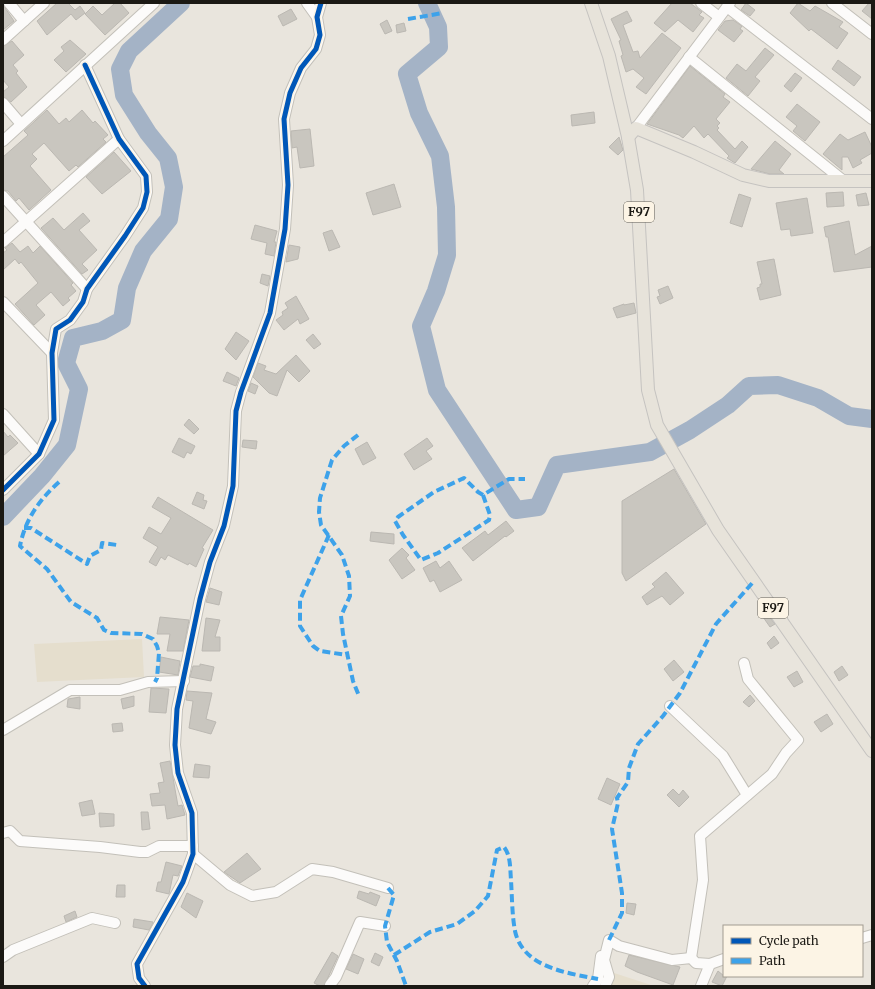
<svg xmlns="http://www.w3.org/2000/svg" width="875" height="989" viewBox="0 0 875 989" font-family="Merriweather,serif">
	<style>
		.built { fill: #e5decd }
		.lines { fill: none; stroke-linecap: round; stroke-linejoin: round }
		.river { stroke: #a4b3c6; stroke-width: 18 }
		.building { fill: #c9c6bf; stroke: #bbb8b2 }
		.minor-casing { stroke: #c3c0b9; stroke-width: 12 }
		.major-casing { stroke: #c5c3c0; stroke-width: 14 }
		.minor { stroke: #fcfbfa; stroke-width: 10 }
		.major { stroke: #e7e3da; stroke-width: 12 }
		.quiet { stroke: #3da2ea; stroke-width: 4; stroke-dasharray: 8 4; stroke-linecap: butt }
		.cycleway-casing { stroke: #fcf4e5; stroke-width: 8 }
		.cycleway { stroke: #0057b8; stroke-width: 5 }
		.labels { text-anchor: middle; stroke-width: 3; stroke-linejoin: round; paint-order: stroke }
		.shield { fill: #fcf4e5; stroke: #5e5b53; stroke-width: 1 }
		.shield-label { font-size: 12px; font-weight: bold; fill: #1b1914 }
	</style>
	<rect width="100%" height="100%" fill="#e9e5dd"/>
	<g class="built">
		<polygon points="142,639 144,677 37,682 34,644"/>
		<polygon points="608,971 654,986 602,986"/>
	</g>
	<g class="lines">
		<g class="river">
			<polyline points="427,3 438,27 439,47 407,74 419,113 440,156 446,207 447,255 436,291 421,326 437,390 516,510 538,507 557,465 650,452 690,430 728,405 749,386 778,385 818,398 849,416 872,419"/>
			<polyline points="3,517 42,476 67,445 79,389 66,363 73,338 102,331 122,320 127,288 143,251 169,219 174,187 168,158 148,133 124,95 120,69 129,51 181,3"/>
		</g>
	</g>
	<g class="building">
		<polygon points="57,3 68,3 75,10 80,6 85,13 76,20 71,14 47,35 37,21"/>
		<polygon points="115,3 120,3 129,13 105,35 85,14 93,6 102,15"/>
		<polygon points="672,3 690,3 702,12 699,15 704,18 693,32 678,20 665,32 654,23"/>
		<polygon points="746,3 755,10 750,16 741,10"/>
		<polygon points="798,3 810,11 815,6 843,22 839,27 848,33 837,49 811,29 809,31 790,13"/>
		<polygon points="869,3 872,3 872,19 862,11"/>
		<polygon points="3,5 14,21 3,30"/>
		<polygon points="291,9 297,19 283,26 278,16"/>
		<polygon points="627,11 632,21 623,25 633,52 638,51 640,58 662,33 681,48 646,94 636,87 644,78 633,69 626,72 621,56 623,55 619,41 621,40 611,19"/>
		<polygon points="387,20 392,31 385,34 380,24"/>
		<polygon points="733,20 742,26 740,29 743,31 734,42 718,30 725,21"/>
		<polygon points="404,23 406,31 397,33 396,25"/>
		<polygon points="70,40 86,54 66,72 54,60 64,51 61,47"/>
		<polygon points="12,41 24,55 13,65 18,71 16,73 27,87 11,102 3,97 3,92 9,87 3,80 3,46"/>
		<polygon points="765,48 774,55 755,77 760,81 748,96 726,78 737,64 746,71"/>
		<polygon points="838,60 861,77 854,86 832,69"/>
		<polygon points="690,66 725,94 723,97 730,102 716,119 720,123 717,126 719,128 717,130 735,149 742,141 748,147 735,163 727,158 729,156 708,134 704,138 694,126 683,138 679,135 647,124"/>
		<polygon points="795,73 802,78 791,92 784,86"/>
		<polygon points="797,104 820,122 805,141 793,131 797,126 786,117"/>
		<polygon points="47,110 59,124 66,118 69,122 82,110 93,123 95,121 108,135 103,139 106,142 78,167 76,165 69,171 44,143 32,154 37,159 30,166 51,190 29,210 19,198 16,201 8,191 3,190 3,157 28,135 24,131"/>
		<polygon points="594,112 595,123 572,126 571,115"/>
		<polygon points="310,129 314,166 300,168 297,147 292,148 291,131"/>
		<polygon points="865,132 872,147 872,153 860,160 862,163 853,168 848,157 842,157 842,170 823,154 840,134 848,140"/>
		<polygon points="619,137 623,150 618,155 609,147"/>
		<polygon points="775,141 791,154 779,170 784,174 770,174 751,169"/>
		<polygon points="114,152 131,171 102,194 86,177"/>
		<polygon points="394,184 401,207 373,215 366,193"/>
		<polygon points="843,192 844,206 827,207 826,193"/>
		<polygon points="866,193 869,205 858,206 856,195"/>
		<polygon points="739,194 751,198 742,227 730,223"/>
		<polygon points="807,198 813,233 791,236 790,229 781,230 776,203"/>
		<polygon points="83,213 90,221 79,230 97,250 82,264 88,270 82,274 41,228 53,218 64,230"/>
		<polygon points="849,221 855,255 872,246 872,267 834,272 828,237 826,237 824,227"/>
		<polygon points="255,225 277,231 274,242 276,242 274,256 265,254 267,243 251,239"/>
		<polygon points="332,230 340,247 329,251 323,233"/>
		<polygon points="12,243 20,252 28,246 33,253 40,246 73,283 71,285 76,291 68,298 70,300 63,306 51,292 36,305 45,315 34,325 15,304 38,283 21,262 19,264 15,259 3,270 3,253 7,250 5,248"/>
		<polygon points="289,245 300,247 298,259 286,262"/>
		<polygon points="774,259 781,295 760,300 757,288 760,287 760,284 762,284 757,262"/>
		<polygon points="262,274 270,276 268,286 260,283"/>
		<polygon points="668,286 673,298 660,304 657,297 660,296 658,290"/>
		<polygon points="296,296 309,319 300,324 298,319 284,330 276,320 283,315 282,312 288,308 285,303"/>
		<polygon points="634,303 636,313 617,318 613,308 624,304 624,305"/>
		<polygon points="236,332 249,341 236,360 225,349"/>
		<polygon points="313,334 321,344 314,349 306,340"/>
		<polygon points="296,355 310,371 299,382 287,370 277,396 269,393 253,377 258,363 266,366 264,370 276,374"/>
		<polygon points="227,372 239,378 236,386 223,381"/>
		<polygon points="251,383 258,386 255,394 248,391"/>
		<polygon points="189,419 199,429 194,434 184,425"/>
		<polygon points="3,431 8,437 10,435 18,443 3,456"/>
		<polygon points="179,438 195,446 191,454 187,452 184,458 172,452"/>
		<polygon points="427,438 433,446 426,451 432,459 414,470 404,454"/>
		<polygon points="243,440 257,441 256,449 242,447"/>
		<polygon points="367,442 376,458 363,465 355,449"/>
		<polygon points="674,469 706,524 626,581 622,573 622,501"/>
		<polygon points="197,492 204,495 203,500 207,501 204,509 192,504"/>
		<polygon points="158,497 213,530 202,548 204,549 196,567 189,563 188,565 168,555 165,560 161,557 156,566 149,562 158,547 143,538 149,527 161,534 171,518 152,507"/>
		<polygon points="506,521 514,531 506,537 505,536 473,561 462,548 485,531 488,535"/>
		<polygon points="371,532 394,534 394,544 370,541"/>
		<polygon points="402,548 409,555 406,558 415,570 402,579 389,560"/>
		<polygon points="436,561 440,568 449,561 462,580 440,592 434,580 430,582 423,568"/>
		<polygon points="666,572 684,593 670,605 662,596 647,605 642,597 655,587 652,584"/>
		<polygon points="210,588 222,592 219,605 206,602"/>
		<polygon points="767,614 775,624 770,627 763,617"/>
		<polygon points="160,617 189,620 183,651 167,651 170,634 157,634"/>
		<polygon points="206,618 220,620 215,637 220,637 220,651 202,651"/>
		<polygon points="774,636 779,643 771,649 767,643"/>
		<polygon points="161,657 180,661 178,675 159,672"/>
		<polygon points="674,660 684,672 673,681 664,669"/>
		<polygon points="200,664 214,667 211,681 190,677 193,666 200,666"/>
		<polygon points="842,666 848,675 839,681 834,672"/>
		<polygon points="797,671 803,682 794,687 787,677"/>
		<polygon points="151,688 169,689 166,713 149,712"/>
		<polygon points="187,691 212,693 206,719 216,722 211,734 189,728 193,701 186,700"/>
		<polygon points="750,695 755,701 749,707 743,702"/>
		<polygon points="134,696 134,706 123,709 121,699"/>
		<polygon points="80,697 80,709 67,707 68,699"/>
		<polygon points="827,714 833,724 821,732 814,722"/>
		<polygon points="122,723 123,731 113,732 112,724"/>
		<polygon points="170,761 178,806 182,805 185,815 167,819 165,805 152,806 150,794 160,793 158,783 164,782 160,763"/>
		<polygon points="195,764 210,766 209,778 193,777"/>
		<polygon points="607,778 620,784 611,805 598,799"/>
		<polygon points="673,789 679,795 683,790 689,797 679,807 667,795"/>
		<polygon points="92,800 95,814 82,816 79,803"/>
		<polygon points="141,812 148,812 150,829 142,830"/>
		<polygon points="99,813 114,814 114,826 100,827"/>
		<polygon points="247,853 261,869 240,883 224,872"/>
		<polygon points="166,862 182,866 178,876 173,875 169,894 156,891 158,882 161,882"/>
		<polygon points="117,885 125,885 125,897 116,897"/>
		<polygon points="359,891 369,894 370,892 380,896 376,906 357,898"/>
		<polygon points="187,893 203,901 196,918 181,907"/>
		<polygon points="627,903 636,904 634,915 626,913"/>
		<polygon points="75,911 77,917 66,922 64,916"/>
		<polygon points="134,919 153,922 153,923 149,930 133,927"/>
		<polygon points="332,952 338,956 324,986 320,986 314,983"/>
		<polygon points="375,953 383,957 379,966 371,962"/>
		<polygon points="353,954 364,959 358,974 346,969"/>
		<polygon points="629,955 680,967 673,985 637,972 625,966"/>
		<polygon points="718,971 724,976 727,976 722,986 712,982"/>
	</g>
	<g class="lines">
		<g class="minor-casing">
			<g id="minor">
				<polyline points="9,3 24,21 44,3"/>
				<polyline points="307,3 317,17"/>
				<polyline points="701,3 719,17"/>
				<polyline points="832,3 872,34"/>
				<polyline points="727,7 872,119"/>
				<polyline points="3,40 24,21"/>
				<polyline points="689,57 845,182"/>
				<polyline points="3,103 21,124"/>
				<polyline points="636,128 730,3"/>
				<polyline points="3,141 154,3"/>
				<polyline points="3,196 87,289"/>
				<polyline points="3,242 119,139"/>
				<polyline points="3,302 52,353"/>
				<polyline points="3,414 39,454"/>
				<polyline points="3,490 39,454 54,420 52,353 56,329 70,320 83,302 87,289 125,236 143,208 147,192 146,176 119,139 85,65"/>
				<polyline points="670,706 723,756 747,795"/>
				<polyline points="3,730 70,690 120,690 148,682 184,681"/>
				<polyline points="3,833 10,831 20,841 100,847 140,852 147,852 159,846 193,846"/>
				<polyline points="193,854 230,885 252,896 276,892 312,869 333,872 388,888"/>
				<polyline points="862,938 872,935"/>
				<polyline points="3,957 13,950 92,918 115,923"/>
				<polyline points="691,958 703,880 700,836 772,774 786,753 798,740 748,679 744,663"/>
				<polyline points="330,985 336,977 360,922 385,926"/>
				<polyline points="145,986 139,978 137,964 183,882 193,854 192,813 178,773 175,745 177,709 200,599 210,562 224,526 233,486 236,411 241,392 270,313 285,229 288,185 284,119 290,93 301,68 316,49 320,35 317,17 321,3"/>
				<polyline points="593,986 598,979 601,956"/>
				<polyline points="605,986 609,977 604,960 609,940 619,946 672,960 691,958 696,963 710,964"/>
				<polyline points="701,986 710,964 724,959"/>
			</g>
		</g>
		<g class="major-casing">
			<g id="major">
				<polyline points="591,3 609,56 628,137 637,190 648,390 657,425 718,530 872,751"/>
				<polyline points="628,137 636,128 694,152 743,175 769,181 872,181"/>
			</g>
		</g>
		<use href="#minor" class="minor"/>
		<use href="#major" class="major"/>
		<g class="quiet">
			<polyline points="408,19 443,13"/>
			<polyline points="358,435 344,446 332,460 320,498 319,512 321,525 342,555 349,576 350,596 341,616 343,634 353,681 359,696"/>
			<path d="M59 482C39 500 25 520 20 546L47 569 71 602 97 618 104 630 111 633 142 634 153 639 157 646 159 653 157 678 155 682"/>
			<polyline points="483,495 490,515 489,520 438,553 421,560 403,535 395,521 398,517 434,492 464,478 478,492 483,495 509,479 525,479"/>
			<polyline points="24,528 31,528 87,564 90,556 101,550 102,543 117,545"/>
			<polyline points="329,535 300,600 300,626 313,646 320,651 347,655"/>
			<polyline points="388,888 394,895 385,926 387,942 397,961 406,986"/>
			<polyline points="609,940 622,913 622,893 612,829 618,803 617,798 628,782 629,768 638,744 663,716 680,693 716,624 754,581"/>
			<path d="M394 955 430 932 457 924 475 911 488 896 497 850 504 847C511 856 510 869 511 880 512 896 512 915 515 931 523 968 568 973 598 979"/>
		</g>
		<g class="cycleway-casing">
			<g id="cycleway">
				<polyline points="3,490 39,454 54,420 52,353 56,329 70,320 83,302 87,289 125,236 143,208 147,192 146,176 119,139 85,65"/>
				<polyline points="145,986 139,978 137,964 183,882 193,854 192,813 178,773 175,745 177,709 200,599 210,562 224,526 233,486 236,411 241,392 270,313 285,229 288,185 284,119 290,93 301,68 316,49 320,35 317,17 321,3"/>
			</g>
		</g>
		<use href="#cycleway" class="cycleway"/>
	</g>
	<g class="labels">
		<g class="shield">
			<rect x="624" y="202" width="30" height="20" rx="3"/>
			<rect x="758" y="598" width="30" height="20" rx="3"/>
		</g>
		<g class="shield-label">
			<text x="639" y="216">F97</text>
			<text x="773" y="612">F97</text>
		</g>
	</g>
	<rect width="875" height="989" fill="none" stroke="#1b1914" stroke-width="8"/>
	<rect x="723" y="925" width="140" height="52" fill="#fcf4e5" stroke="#a29c91"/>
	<rect x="731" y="938" width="20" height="6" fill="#0057b8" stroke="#a29c91"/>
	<text x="759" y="945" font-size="12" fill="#1b1914">Cycle path</text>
	<rect x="731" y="958" width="20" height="6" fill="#3da2ea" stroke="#a29c91"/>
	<text x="759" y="965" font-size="12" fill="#1b1914">Path</text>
</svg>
